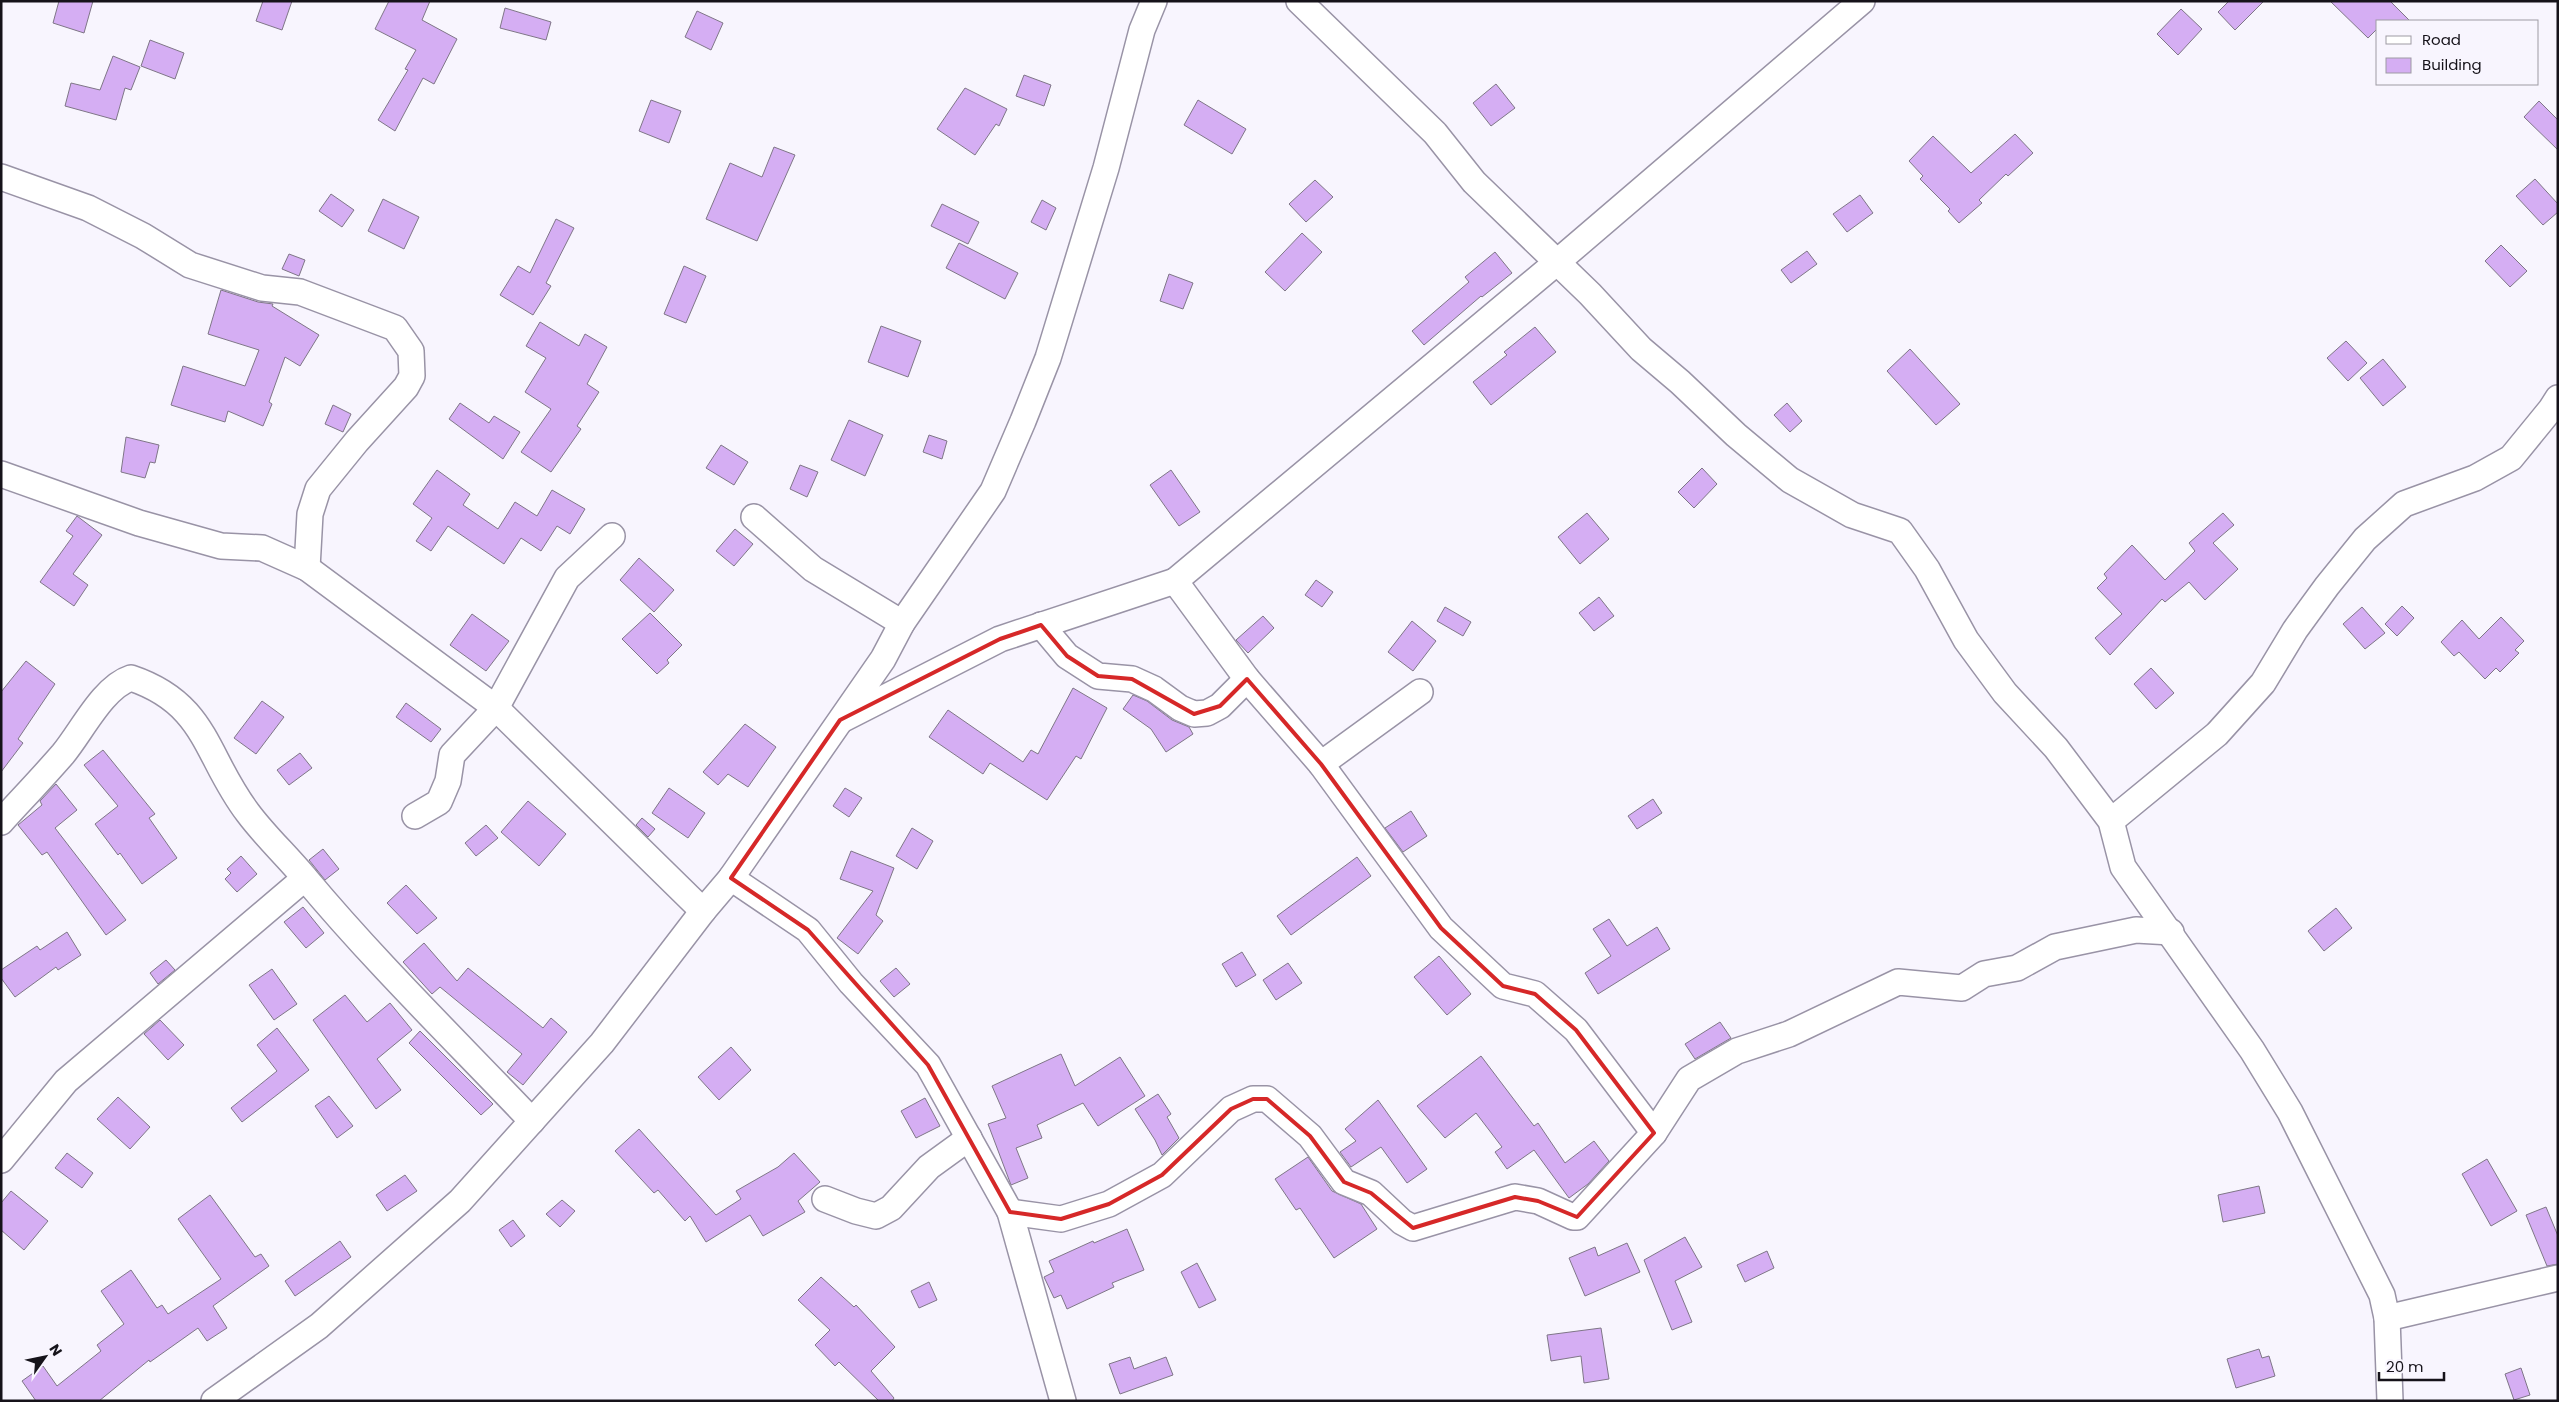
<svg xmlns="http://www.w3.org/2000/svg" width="2559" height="1402" viewBox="0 0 2559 1402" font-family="Poppins,sans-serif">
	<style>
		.building { fill: #d5aef3; stroke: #7f7687 }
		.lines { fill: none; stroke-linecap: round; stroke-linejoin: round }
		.street-casing { stroke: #9993a6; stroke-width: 28 }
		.street { stroke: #fff; stroke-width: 25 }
		.marked { fill: none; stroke: #d62828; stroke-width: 4; stroke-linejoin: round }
	</style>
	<rect width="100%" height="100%" fill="#f8f5fe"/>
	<g class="building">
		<polygon points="59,1 93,1 84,33 53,23"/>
		<polygon points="263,1 292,1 282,30 256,21"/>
		<polygon points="389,1 430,1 422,20 457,39 434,84 423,78 395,131 378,120 408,70 405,69 416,50 375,29"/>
		<polygon points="2229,1 2264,1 2235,30 2218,12"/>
		<polygon points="2330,1 2390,1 2410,21 2378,21 2378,28 2368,38"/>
		<polygon points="505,8 551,22 546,40 500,28"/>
		<polygon points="2181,9 2202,29 2178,55 2157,34"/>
		<polygon points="697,11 723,23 711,50 685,37"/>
		<polygon points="150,40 184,53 175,79 141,66"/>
		<polygon points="113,56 140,67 131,90 125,88 116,120 65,106 71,83 100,90"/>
		<polygon points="1024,75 1051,85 1044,106 1016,96"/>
		<polygon points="1496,84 1515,108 1491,126 1473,103"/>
		<polygon points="965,88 1007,109 999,126 996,124 975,155 937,129"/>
		<polygon points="651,100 681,111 669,143 639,131"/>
		<polygon points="1198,100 1246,129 1232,154 1184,125"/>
		<polygon points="2539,101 2558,120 2558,150 2524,117"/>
		<polygon points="2015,134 2033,153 2008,176 2006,174 1979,200 1982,203 1959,223 1948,211 1950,209 1920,179 1923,176 1909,161 1933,136 1971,173"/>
		<polygon points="774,147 795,155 757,241 706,219 730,163 762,177"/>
		<polygon points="2535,179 2558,204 2558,212 2543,225 2516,196"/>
		<polygon points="1315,180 1333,197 1306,222 1289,204"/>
		<polygon points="331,194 354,210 342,227 319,211"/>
		<polygon points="1860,195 1873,213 1847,232 1833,214"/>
		<polygon points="383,199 419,217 404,249 368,231"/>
		<polygon points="1042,200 1056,208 1046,230 1031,222"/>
		<polygon points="942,204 979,222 968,244 931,226"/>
		<polygon points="556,219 574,228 546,283 551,286 533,315 500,295 518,266 530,273"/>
		<polygon points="1302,233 1322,252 1285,291 1265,272"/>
		<polygon points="959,243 1018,273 1005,299 946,268"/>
		<polygon points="2501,245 2527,271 2510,287 2485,261"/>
		<polygon points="1807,251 1817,264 1791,283 1781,270"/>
		<polygon points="1495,252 1512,273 1482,297 1481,296 1424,345 1412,331 1469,282 1465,277"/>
		<polygon points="289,254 305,260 299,276 282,269"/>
		<polygon points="684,266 706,276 686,323 664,314"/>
		<polygon points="1169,274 1193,283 1183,309 1160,301"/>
		<polygon points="221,290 258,302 273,304 272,306 319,335 300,366 285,357 269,402 272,404 263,426 228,411 225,422 171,405 183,366 245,386 259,350 208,334"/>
		<polygon points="540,322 579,346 585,334 607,347 587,384 599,392 577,426 581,429 551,472 521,452 551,409 525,392 546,358 526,346"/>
		<polygon points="881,326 921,341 908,377 868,362"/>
		<polygon points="1535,327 1556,352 1491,405 1473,382 1507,355 1504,352"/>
		<polygon points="2346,341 2367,363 2348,381 2327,358"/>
		<polygon points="1910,349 1960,404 1936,425 1887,371"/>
		<polygon points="2383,359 2406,387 2383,406 2360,378"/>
		<polygon points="460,403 489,423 494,416 520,432 503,459 449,419"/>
		<polygon points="1787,403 1802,421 1790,432 1774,415"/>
		<polygon points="333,405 351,414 343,432 325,424"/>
		<polygon points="849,420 883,435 865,476 831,460"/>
		<polygon points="929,435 947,441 942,459 923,452"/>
		<polygon points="126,437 159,445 155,463 150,462 145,478 121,472"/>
		<polygon points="721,445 748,462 734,485 706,468"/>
		<polygon points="800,465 818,472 807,497 790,489"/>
		<polygon points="1702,468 1717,484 1694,508 1678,492"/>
		<polygon points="437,470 470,494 463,505 498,529 515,502 537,516 552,490 585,509 570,534 557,526 541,551 521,538 504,564 448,526 431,551 416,541 432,518 413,504"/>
		<polygon points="1171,470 1200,512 1179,526 1150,485"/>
		<polygon points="1587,513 1609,539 1580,564 1558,537"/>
		<polygon points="2223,513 2234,525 2213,543 2238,569 2205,600 2189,582 2165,602 2162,599 2110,655 2095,638 2122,614 2097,588 2107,578 2104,574 2132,545 2165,580 2195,551 2189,543"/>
		<polygon points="77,516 102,535 73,574 88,585 74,606 40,582 73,536 66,531"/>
		<polygon points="735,529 753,544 734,566 716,551"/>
		<polygon points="639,558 674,590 654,612 620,580"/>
		<polygon points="1316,580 1333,592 1322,607 1305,595"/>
		<polygon points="1599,597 1614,616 1594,631 1579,613"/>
		<polygon points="2402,606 2414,618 2397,636 2385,624"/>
		<polygon points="1445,607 1471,622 1463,636 1437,621"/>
		<polygon points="2362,607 2385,633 2365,649 2343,624"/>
		<polygon points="650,613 682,645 667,660 669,663 657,674 622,639"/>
		<polygon points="472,614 509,641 486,671 450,645"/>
		<polygon points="1263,616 1274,628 1248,653 1236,640"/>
		<polygon points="2501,617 2524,641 2515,650 2519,653 2500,672 2496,668 2485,679 2459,652 2454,656 2441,642 2462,620 2479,639"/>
		<polygon points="1412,621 1436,641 1413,671 1388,652"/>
		<polygon points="26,661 55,684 18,739 23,743 1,772 1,692"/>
		<polygon points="2151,668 2174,693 2156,709 2134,684"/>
		<polygon points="1073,688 1107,708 1081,759 1076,756 1047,800 990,763 983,774 929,737 948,710 1023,762 1031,750 1038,754"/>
		<polygon points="1133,695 1147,701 1172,720 1189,727 1193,734 1166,752 1151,729 1123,709"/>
		<polygon points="262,701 284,717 256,754 234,738"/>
		<polygon points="406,703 441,729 431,742 396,717"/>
		<polygon points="745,724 776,747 748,787 728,774 718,785 703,772"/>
		<polygon points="103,750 155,814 149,818 177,858 142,884 120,853 118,855 95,824 118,806 84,765"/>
		<polygon points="300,753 312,768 289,785 277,770"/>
		<polygon points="56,784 77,810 55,828 126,920 106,935 47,852 42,855 18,825 42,805 40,801"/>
		<polygon points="669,788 705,813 688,838 652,813"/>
		<polygon points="845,788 862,798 849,817 833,806"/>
		<polygon points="1653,799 1662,813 1637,829 1628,816"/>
		<polygon points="528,801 566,834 539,866 501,832"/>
		<polygon points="1411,811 1427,836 1403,852 1385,828"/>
		<polygon points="642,818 655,829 648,837 636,825"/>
		<polygon points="486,825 498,838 476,856 465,843"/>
		<polygon points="912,828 933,841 917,869 896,856"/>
		<polygon points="323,849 339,869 325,880 309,860"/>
		<polygon points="851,851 894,868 876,915 883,921 858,954 837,938 873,891 840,879"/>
		<polygon points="241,856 257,874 237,892 225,879 231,873 227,869"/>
		<polygon points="1357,857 1371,876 1291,935 1277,916"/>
		<polygon points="406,885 437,918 417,934 387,903"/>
		<polygon points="303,907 324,933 306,948 284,922"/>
		<polygon points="2336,908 2352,928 2324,951 2308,931"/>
		<polygon points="1609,919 1627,946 1657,927 1670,949 1598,994 1585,973 1611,956 1593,929"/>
		<polygon points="67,932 81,955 58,970 56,967 15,997 1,978 1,970 37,946 40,950"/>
		<polygon points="424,943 457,981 468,968 543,1028 551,1018 567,1032 523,1085 507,1072 522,1054 440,987 432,994 403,962"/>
		<polygon points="1242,952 1256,975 1236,987 1222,964"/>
		<polygon points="1439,956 1471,994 1447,1015 1414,977"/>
		<polygon points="166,960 175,970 158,984 150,973"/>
		<polygon points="1288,963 1302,983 1276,1000 1263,980"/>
		<polygon points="896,968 910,984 894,997 880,981"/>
		<polygon points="272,969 297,1004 274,1020 249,985"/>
		<polygon points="345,995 367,1022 390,1003 412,1030 377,1059 401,1090 376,1109 313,1020"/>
		<polygon points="160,1020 184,1045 168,1060 144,1034"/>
		<polygon points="1720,1022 1731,1038 1695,1059 1685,1044"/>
		<polygon points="277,1028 309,1070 242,1122 231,1108 277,1071 257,1045"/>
		<polygon points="420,1031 493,1104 481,1115 409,1043"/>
		<polygon points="731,1047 751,1070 719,1100 698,1077"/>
		<polygon points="1061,1054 1075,1086 1120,1057 1145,1096 1098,1126 1083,1103 1037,1125 1042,1138 1016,1148 1028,1178 1011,1185 988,1124 1006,1118 992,1086"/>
		<polygon points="1481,1056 1534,1126 1538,1123 1565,1163 1594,1141 1609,1161 1588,1184 1569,1198 1534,1150 1507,1169 1495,1152 1502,1147 1476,1113 1445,1138 1417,1106"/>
		<polygon points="1158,1094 1171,1114 1167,1117 1179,1138 1162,1155 1155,1140 1135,1109"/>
		<polygon points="329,1096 353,1126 337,1138 315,1106"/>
		<polygon points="118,1097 150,1127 130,1149 97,1119"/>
		<polygon points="925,1098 940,1126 916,1138 901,1111"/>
		<polygon points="1378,1100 1427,1169 1407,1183 1381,1147 1351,1167 1340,1152 1356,1141 1345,1129"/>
		<polygon points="639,1129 716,1215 741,1199 736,1191 778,1167 794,1153 820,1182 798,1201 805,1212 763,1236 750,1215 706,1242 690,1216 685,1221 658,1190 654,1193 615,1151"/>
		<polygon points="67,1153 93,1173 82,1188 55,1168"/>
		<polygon points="1308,1157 1332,1191 1361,1204 1377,1229 1334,1258 1300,1208 1296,1210 1275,1179"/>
		<polygon points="2487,1159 2517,1211 2491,1226 2462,1174"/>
		<polygon points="405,1175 417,1191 387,1211 376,1195"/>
		<polygon points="2259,1186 2265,1213 2223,1222 2218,1195"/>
		<polygon points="11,1191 48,1221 24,1250 1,1230 1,1203"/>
		<polygon points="210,1195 255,1257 261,1254 269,1266 213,1306 227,1328 207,1341 198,1328 150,1362 149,1360 99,1401 36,1401 22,1381 43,1366 57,1386 101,1351 97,1345 124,1324 101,1291 131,1270 157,1308 162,1305 168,1314 221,1279 178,1219"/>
		<polygon points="562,1200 575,1211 560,1227 546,1214"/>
		<polygon points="2546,1207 2558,1236 2558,1264 2547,1266 2526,1215"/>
		<polygon points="513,1220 525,1236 511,1247 499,1230"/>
		<polygon points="1127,1229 1144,1270 1112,1283 1114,1287 1067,1309 1061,1295 1054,1298 1044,1277 1054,1272 1049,1261 1093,1241 1094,1243"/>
		<polygon points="1685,1237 1702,1267 1675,1281 1692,1322 1672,1330 1644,1260"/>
		<polygon points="340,1241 351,1257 295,1296 285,1281"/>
		<polygon points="1627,1243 1640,1272 1585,1296 1569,1258 1595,1247 1598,1256"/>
		<polygon points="1767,1251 1774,1268 1745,1282 1737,1265"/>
		<polygon points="1197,1263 1216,1300 1199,1308 1181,1272"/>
		<polygon points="821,1277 854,1307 856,1305 895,1347 871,1371 894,1398 892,1401 879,1401 839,1362 835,1366 815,1345 830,1330 798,1300"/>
		<polygon points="929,1282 937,1300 919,1308 911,1291"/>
		<polygon points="1601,1328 1609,1379 1584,1383 1581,1356 1551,1361 1547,1335"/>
		<polygon points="2259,1349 2262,1358 2269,1356 2275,1376 2236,1388 2227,1359"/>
		<polygon points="1130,1357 1134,1369 1166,1357 1173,1375 1120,1394 1109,1364"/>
		<polygon points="2521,1368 2530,1395 2514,1400 2505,1374"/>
	</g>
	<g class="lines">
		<g class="street-casing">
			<g id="street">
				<polyline points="1299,1 1435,133 1474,182 1590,294 1641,349 1680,382 1736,435 1790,480 1852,515 1900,531 1927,569 1966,640 2005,693 2056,748 2111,821 2123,867 2252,1050 2290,1112 2382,1295 2387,1318 2390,1401"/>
				<polyline points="1,177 88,208 143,236 190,265 262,288 300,292 395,328 411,351 412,376 406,387 357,441 318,489 310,514 307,568"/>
				<polyline points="1,474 139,523 221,546 262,548 307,568 496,708 703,911"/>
				<polyline points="754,517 813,569 902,623"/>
				<polyline points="1041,625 1067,656 1098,676 1132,679 1154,689 1180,708 1194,714 1207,713 1220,706 1247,679"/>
				<polyline points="843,719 1000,639 1175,581"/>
				<polyline points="1321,764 1420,692"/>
				<polyline points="415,816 439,802 448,781 452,755 496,708 567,578 612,536"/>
				<polyline points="2111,821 2217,734 2263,683 2295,630 2327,586 2365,539 2404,504 2475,478 2511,458 2551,409 2558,398"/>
				<path d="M1 822C22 799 43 777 63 754 82 731 103 687 131 678 208 704 205 757 248 813 265 836 287 856 305 878 376 963 456 1041 532 1121"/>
				<polyline points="731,878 808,930 851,983 928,1065 1010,1212 1063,1401"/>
				<polyline points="1654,1133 1689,1079 1737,1051 1789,1034 1898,982 1962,988 1984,974 2017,968 2055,947 2136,930 2171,932"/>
				<polyline points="1,1160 66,1081 305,878"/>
				<polyline points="825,1199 856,1211 876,1216 891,1208 929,1167 969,1138"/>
				<polyline points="1010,1212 1061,1219 1109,1204 1162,1175 1231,1109 1253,1099 1267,1099 1310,1136 1344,1182 1371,1193 1402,1222 1413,1228 1515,1197 1538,1201 1573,1217 1577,1217 1654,1133 1576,1030 1535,994 1503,986 1441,928 1321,764 1247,679 1175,581 1556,263 1862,1"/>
				<polyline points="2387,1318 2558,1278"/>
				<polyline points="214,1401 319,1326 460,1201 602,1043 703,911 731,878 883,659 902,623 993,491 1023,421 1048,358 1106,168 1142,30 1154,1"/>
			</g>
		</g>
		<use href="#street" class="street"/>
	</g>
	<path class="marked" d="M1041 625 1067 656 1098 676 1132 679 1194 714 1220 706 1247 679 1321 764 1441 928 1503 986 1535 994 1576 1030 1654 1133 1577 1217 1538 1201 1515 1197 1413 1228 1371 1193 1344 1182 1310 1136 1267 1099H1253L1231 1109 1162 1175 1109 1204 1061 1219 1010 1212 928 1065 808 930 731 878 840 720 1000 639Z"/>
	<rect width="2559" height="1402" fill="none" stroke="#16131a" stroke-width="5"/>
	<rect x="2376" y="20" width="162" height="65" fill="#f8f5fe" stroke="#9e9ba3"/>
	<rect x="2386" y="36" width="25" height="8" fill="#ffffff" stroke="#9e9ba3"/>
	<text x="2422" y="45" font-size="15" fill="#16131a">Road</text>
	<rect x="2386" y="58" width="25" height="15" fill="#d5aef3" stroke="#9e9ba3"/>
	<text x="2422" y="70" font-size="15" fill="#16131a">Building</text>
	<g transform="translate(45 1357) rotate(57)" stroke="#f8f5fe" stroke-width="4" paint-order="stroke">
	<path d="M0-4L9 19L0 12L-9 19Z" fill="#16131a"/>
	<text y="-8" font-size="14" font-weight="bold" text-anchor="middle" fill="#16131a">N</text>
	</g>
	<path d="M2379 1372v8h65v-8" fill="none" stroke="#16131a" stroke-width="2.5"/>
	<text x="2386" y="1372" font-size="15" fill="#16131a" stroke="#f8f5fe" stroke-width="4" paint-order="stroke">20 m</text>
</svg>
